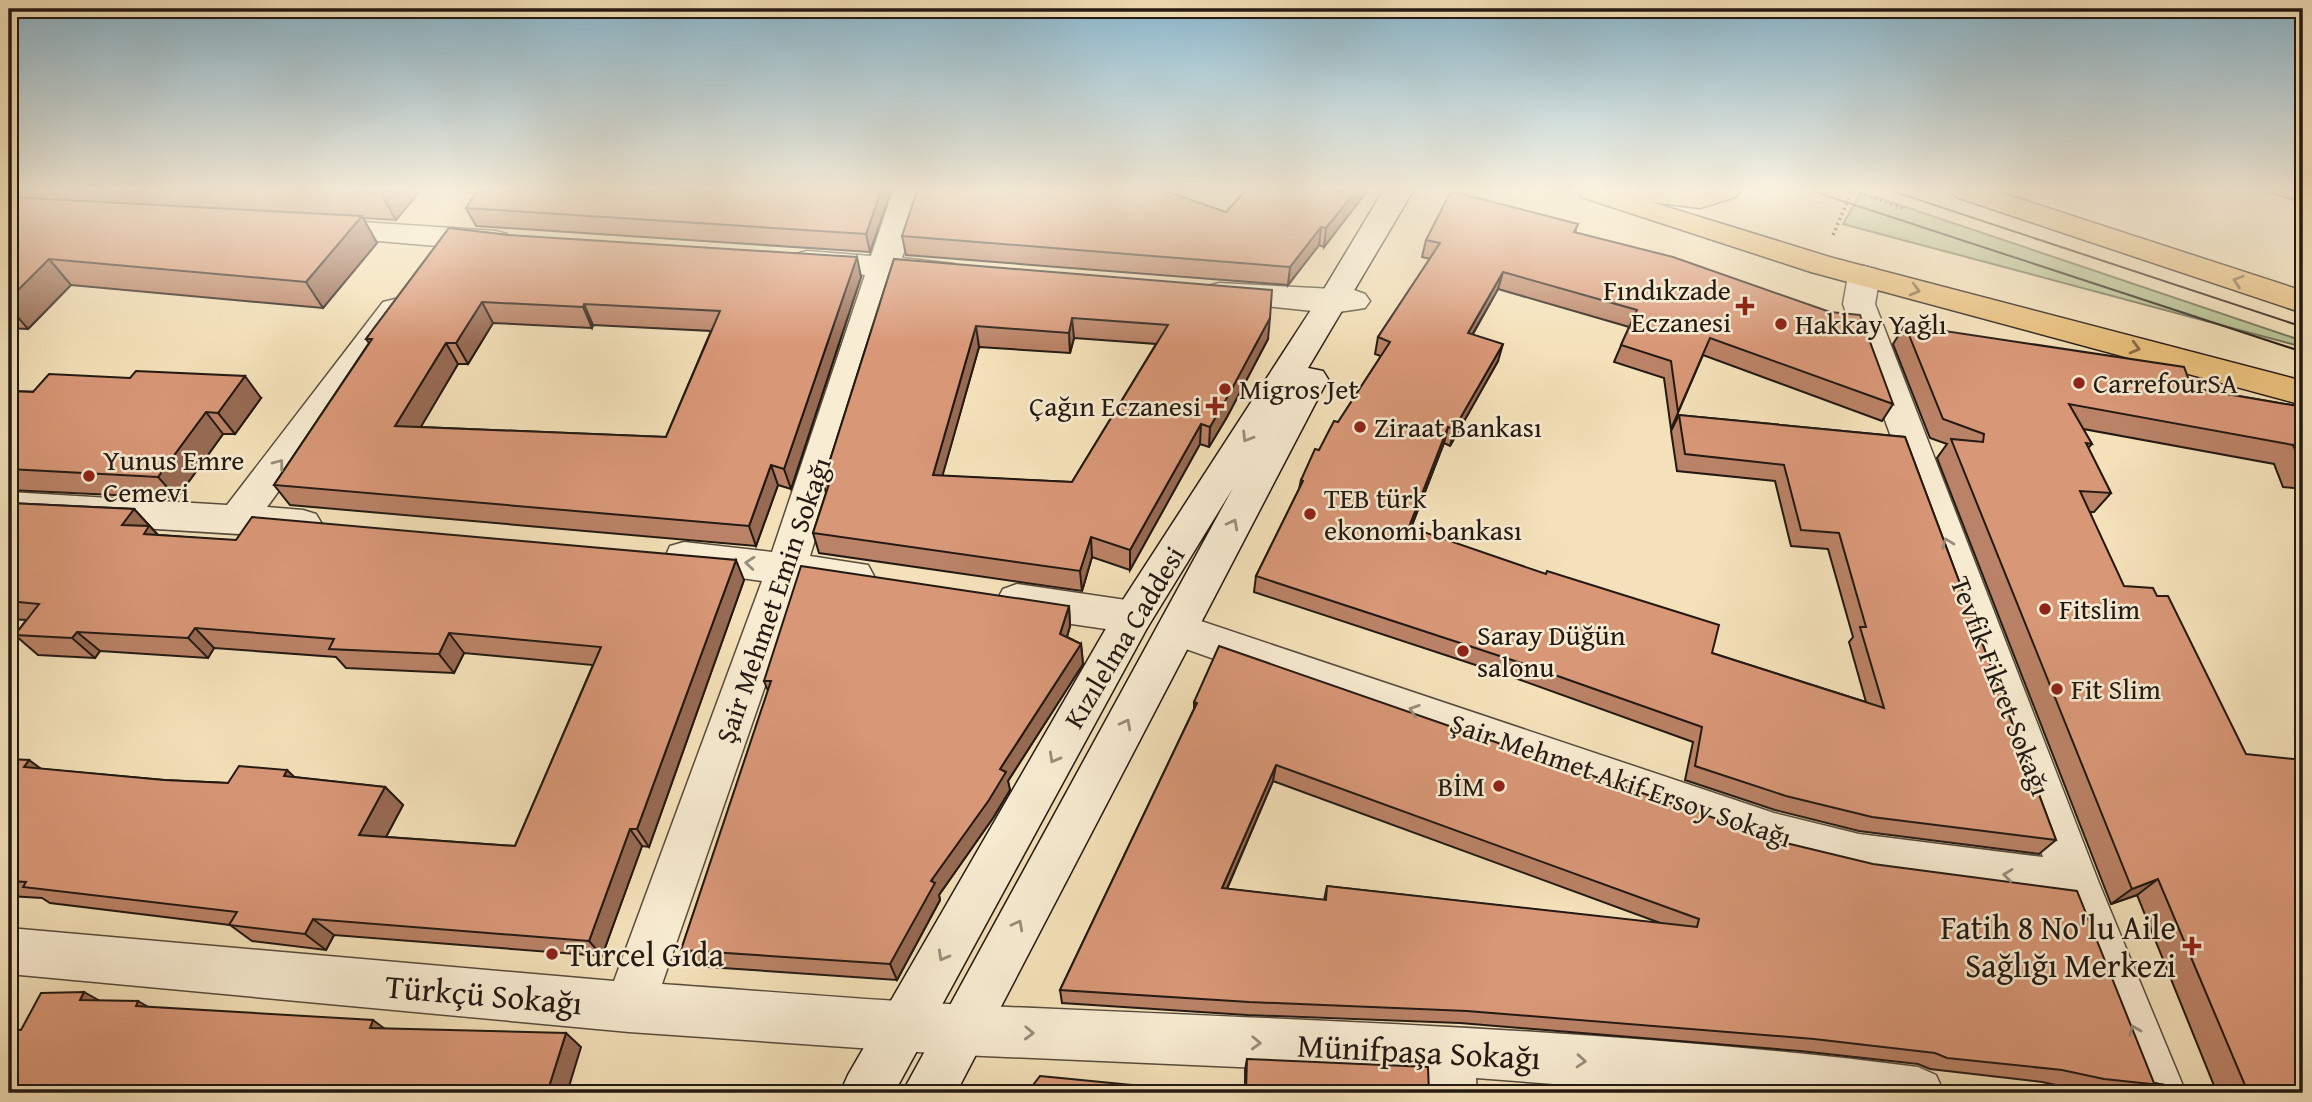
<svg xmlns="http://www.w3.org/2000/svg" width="2312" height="1102" viewBox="0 0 2312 1102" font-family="'Gentium Book Plus',serif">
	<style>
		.green { fill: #b6c493; stroke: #6c6e53; stroke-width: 2 }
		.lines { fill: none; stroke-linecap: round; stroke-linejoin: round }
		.minor-casing { stroke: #574b3c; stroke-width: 3 }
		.secondary-casing { stroke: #231913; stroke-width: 3 }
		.primary-casing { stroke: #231913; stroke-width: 3 }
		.path { stroke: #231913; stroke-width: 3.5; stroke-dasharray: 2 3.5; stroke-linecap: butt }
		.minor { fill: #f8ecd2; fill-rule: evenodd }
		.secondary { fill: #f8ecd2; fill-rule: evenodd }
		.primary { fill: #eac07c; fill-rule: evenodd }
		.tram { stroke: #231913; stroke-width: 2 }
		.wall { fill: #ba8266; stroke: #231913; stroke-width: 2; fill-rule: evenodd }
		.shaded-wall { fill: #976a53; stroke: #231913; stroke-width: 2 }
		.building { fill: #d89777; stroke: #231913; stroke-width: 2; fill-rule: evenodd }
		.oneway { stroke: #866c48 }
		.oneway2 { stroke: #988d7c }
		.poi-dot { fill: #8f2418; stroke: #f8ecd2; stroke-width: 2.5 }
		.labels { text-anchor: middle; stroke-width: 5; stroke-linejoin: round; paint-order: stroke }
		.poi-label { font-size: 28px; fill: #231913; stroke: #f8ecd2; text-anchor: start }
		.street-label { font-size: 28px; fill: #231913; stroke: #f8ecd2 }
		.near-poi-label { font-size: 33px; fill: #231913; stroke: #f8ecd2; text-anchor: end }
		.near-street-label { font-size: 33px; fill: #231913; stroke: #f8ecd2 }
	</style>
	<rect width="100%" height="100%" fill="#f4e1b9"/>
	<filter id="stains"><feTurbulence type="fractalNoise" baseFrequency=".00286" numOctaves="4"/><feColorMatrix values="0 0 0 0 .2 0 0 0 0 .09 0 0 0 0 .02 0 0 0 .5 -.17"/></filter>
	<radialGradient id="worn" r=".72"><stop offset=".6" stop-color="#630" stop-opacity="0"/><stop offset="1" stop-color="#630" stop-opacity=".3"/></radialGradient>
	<polygon class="green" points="1861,192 2303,341 2303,347 1843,224"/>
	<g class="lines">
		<g class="minor-casing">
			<g id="minor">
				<path d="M893 191H923L902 258 954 264 959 271 954 278 943 281 896 278 810 556 868 565 874 576 868 587 854 591 800 585 662 984C763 991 864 1000 965 1005 1283 1020 1602 1027 1918 1067L1936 1075 1944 1093H1673L1476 1078 1477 1093H1425V1075L961 1055 629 1032 9 974V928L614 981 762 581 670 568 665 557 670 546 684 542 772 552 865 275 796 268 791 261 796 254 807 251 871 256Z"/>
				<polygon points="318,219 496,231 507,234 511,241 507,248 496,251 307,235 303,228 307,221"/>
				<polygon points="1864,266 1875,269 1880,276 1875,304 2099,883 2186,1093 2134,1093 2060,903 1859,876 1774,855 1163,641 1157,629 1163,617 1177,613 1774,813 1859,834 2043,857 1843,304 1848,276 1853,269"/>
				<polygon points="1219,283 1354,290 1365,294 1370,301 1365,308 1332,313 1208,300 1203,293 1208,286"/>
				<polygon points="395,299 407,302 411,310 267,507 303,510 316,514 322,524 316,534 303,538 9,520 9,492 227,505 383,302"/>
				<polygon points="1017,584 1133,601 1147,606 1153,617 1147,628 1133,633 1017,616 1003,611 997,600 1003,589"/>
			</g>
		</g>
		<g class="secondary-casing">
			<polygon id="secondary" points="1383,191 1413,191 1308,368 1323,371 1328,379 956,1093 902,1093 1233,488 1147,628 894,1093 840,1093 848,1075 1119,606 1318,299"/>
		</g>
		<g class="primary-casing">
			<g id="primary">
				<polygon points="1577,191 1619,191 1630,194 1629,191 1740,191 1736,197 1700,208 1651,202 1833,258 2303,381 2303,405 1811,272 1581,197"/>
				<polygon points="1952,191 1996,191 2303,291 2303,313 1956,197"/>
			</g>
		</g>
		<g class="path">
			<polyline points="1854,191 1906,209"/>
			<polyline points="1833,235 1852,191"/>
		</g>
		<use href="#minor" class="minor"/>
		<use href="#secondary" class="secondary"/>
		<use href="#primary" class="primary"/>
		<g class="tram">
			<polyline points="1812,191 2303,352"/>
			<polyline points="1892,191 2303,327"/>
		</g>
	</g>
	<g class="wall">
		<polygon points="9,191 420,191 396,220 363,218 377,243 323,308 71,285 28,329 9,328"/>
		<polygon points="477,191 891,191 870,252 476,226 466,208"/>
		<polygon points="1367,191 1324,247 1319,245 1288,285 906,255 902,236 1226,212"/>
		<polygon points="2266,191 2303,191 2303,203"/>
		<polygon points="1578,224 1575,232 1893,404 1882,421 1703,355 1671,429 1664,378 1614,362 1629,327 1498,289 1473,334 1498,361 1450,446 1444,443 1411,528 1712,653 1866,702 1849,642 1853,637 1828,549 1791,546 1775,481 1677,471 1671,431 1679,415 1905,437 2056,840 2039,854 1859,831 1775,810 1685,780 1693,742 1512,677 1254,592 1256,576 1299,489 1301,480 1381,356 1375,354 1378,337 1430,259 1422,257 1426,240"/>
		<path d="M449 228 861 277 791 489 778 485 756 546 290 505 274 485 369 343 366 339ZM493 323 592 328 593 325 711 331 666 437 420 427 458 364H468Z"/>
		<path d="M894 259 1268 339 1227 417 1209 447 1200 444 1130 570 1092 557 1082 591 819 553 813 533 826 493 823 482ZM1074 338 1156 344 1072 482 942 476 979 347 1070 353Z"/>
		<polygon points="1905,325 2192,388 2303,407 2303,489 2283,487 2274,464 2083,429 2092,444 2088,448 2111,493 2094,512 2090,512 2303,1093 2217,1093 2137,895 2111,904 1937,458 1947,444 1930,438 1893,344"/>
		<polygon points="9,391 261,398 235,434 223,434 177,498 9,490"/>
		<polygon points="9,503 134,509 158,535 744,580 649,847 642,846 602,956 334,935 326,950 252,941 230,925 50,903 42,898 9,896 9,759 41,769 164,780 228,783 294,777 385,787 403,805 386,837 515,846 593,665 464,653 454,673 346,668 336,657 214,648 208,658 100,651 95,658 38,655 15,635 26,620 9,619"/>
		<polygon points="1069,606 1070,626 1067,637 1081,644 1083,664 1008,781 1010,790 993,818 939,895 940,900 897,980 693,966 681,950 768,691 764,681"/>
		<path d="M1194 702 2154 1083 2170 1086 2156 1093H2109L2083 1091 2042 1082 1930 1069 1918 1064 1800 1051 1460 1023 1247 1015 1062 1003 1060 990 1194 709ZM1273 781 1663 924 1327 886 1324 900 1227 889Z"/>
		<polygon points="1247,1059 1429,1093 1245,1093 1245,1070"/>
		<polygon points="1840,1085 1945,1093 1830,1093"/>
	</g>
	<g class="shaded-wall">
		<polygon points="384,191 420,191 396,220 381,194"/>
		<polygon points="881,191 891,191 870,252 866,234"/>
		<polygon points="1356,191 1367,191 1324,247 1326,228"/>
		<polygon points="362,216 377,243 323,308 306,282"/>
		<polygon points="1321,227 1319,245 1288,285 1290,267"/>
		<polygon points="857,257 861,277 791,489 784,469"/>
		<polygon points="49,259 71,285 28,329 9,307 9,299"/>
		<polygon points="1503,272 1498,289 1464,349 1468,333"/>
		<polygon points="482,302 493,323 468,364 456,343"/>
		<polygon points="584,304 593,325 592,328 583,307"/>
		<polygon points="1072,318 1074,338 1070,353 1069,333"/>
		<polygon points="1270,318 1268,339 1227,417 1209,447 1210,427"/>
		<polygon points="976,326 979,347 937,495 933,475"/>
		<polygon points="446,343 458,364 409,447 395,426"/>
		<polygon points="1503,344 1498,361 1450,446 1454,429"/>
		<polygon points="245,376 261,398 235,434 218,413"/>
		<polygon points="206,412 223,434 177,498 158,477"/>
		<polygon points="1201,424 1200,444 1130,570 1130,550"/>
		<polygon points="1448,427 1444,443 1405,543 1409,527"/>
		<polygon points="771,465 778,485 756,546 749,526"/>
		<polygon points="134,509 169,547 122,525"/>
		<polygon points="1091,537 1092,557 1082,591 1080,571"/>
		<polygon points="736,560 744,580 649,847 637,829"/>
		<polygon points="1069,606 1070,626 1062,654 1060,634"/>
		<polygon points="195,628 214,648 208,658 188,638"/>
		<polygon points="77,632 100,651 95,658 72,638"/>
		<polygon points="449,633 464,653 454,673 439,654"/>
		<polygon points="1081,644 1083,664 1008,781 1010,790 993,818 939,895 940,900 897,980 890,964 931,881 1000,769"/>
		<polygon points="29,760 55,779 24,767"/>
		<polygon points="1276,765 1273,781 1221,902 1222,888"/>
		<polygon points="287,770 307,789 284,776"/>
		<polygon points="385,787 403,805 378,852 359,835"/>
		<polygon points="630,829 642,846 602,956 589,941"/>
		<polygon points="2158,879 2137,895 2111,904 2132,889"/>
		<polygon points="313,919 334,935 326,950 305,934"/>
		<polygon points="84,992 111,1007 80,1000"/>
		<polygon points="138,1001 164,1016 136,1006"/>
		<polygon points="373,1020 393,1035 370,1028"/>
		<polygon points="566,1033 581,1047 567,1093 547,1093"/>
	</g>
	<g class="building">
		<polygon points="327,191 384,191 381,194"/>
		<polygon points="477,191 881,191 866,234 466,208"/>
		<polygon points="917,191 1165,191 1226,212 1245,191 1356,191 1326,228 1321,227 1290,267 902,236"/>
		<polygon points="1454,192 1578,224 1574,232 1673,257 1830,312 1860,315 1893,404 1710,338 1678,412 1671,361 1621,345 1637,310 1503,272 1468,333 1503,344 1454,429 1448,427 1409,527 1546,574 1547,571 1719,625 1712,653 1884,708 1860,627 1866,627 1839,533 1801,530 1784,465 1685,454 1679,415 1905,437 2056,840 1872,817 1786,796 1695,766 1702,727 1518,662 1256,576 1303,481 1301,480 1315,449 1319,450 1334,421 1338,422 1390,342 1378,337 1440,243 1426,240 1449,195"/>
		<polygon points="9,197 362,216 306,282 49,259 9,299"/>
		<path d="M449 228 508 235 857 257 784 469 771 465 749 526 274 485 372 339H366ZM482 302 583 307 584 304 720 311 666 437 395 426 446 343H456Z"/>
		<path d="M894 259 1272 290 1270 318 1228 396 1210 427 1201 424 1130 550 1091 537 1080 571 813 533 829 484 823 482ZM1072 318 1168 325 1072 482 933 475 976 326 1069 333Z"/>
		<polygon points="1905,325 2184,367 2192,388 2303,407 2303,468 2293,445 2069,404 2092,444 2086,443 2111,493 2080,491 2124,586 2153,588 2157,596 2168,596 2246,754 2303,760 2303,1093 2273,1093 2247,1090 2158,879 2132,889 1951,439 1983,442 1984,434 1943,419"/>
		<polygon points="136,371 245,376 218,413 206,412 158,477 9,469 9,391 33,392 49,374 130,378"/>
		<polygon points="9,503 134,509 122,525 149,526 144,534 236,540 252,517 736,560 637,829 630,829 589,941 313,919 305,934 229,925 237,912 23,887 26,882 9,881 9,759 29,760 24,767 164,780 228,783 239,766 287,770 284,776 385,787 359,835 515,846 601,647 449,633 439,654 329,649 334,639 195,628 188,638 77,632 72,638 15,635 39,604 9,601"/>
		<polygon points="801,566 1069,606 1060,634 1081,644 1000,769 1006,772 989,800 931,881 935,883 890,964 681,950 771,681 764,681"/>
		<path d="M1219 646 1786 843 1873 864 2077 891 2154 1083 2170 1086 2104 1079 2062 1070 1947 1058 1935 1053 1814 1039 1467 1011 1249 1002 1060 990 1197 703 1194 702ZM1276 765 1699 919 1697 927 1327 886 1326 900 1222 888Z"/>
		<polygon points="84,992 80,1000 138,1001 136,1006 373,1020 370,1028 566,1033 547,1093 9,1093 9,1029 21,1030 41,993"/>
		<polygon points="1247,1059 1428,1067 1429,1093 1246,1093"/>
		<polygon points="1040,1076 1214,1093 1027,1093"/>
		<polygon points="1840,1085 1943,1085 1945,1093 1842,1093"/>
		<polygon points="1505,1088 1670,1093 1506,1093"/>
	</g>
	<defs><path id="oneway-chevron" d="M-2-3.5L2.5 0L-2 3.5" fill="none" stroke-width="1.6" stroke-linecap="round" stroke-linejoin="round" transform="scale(1.75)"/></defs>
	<g class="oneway">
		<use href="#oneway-chevron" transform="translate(2238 281) rotate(-162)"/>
		<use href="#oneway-chevron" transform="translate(1915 290) rotate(15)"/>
		<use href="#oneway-chevron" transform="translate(2135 348) rotate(15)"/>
	</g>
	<g class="oneway2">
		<use href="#oneway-chevron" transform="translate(1247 437) rotate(122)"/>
		<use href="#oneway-chevron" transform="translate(279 464) rotate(-53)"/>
		<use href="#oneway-chevron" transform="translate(1233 524) rotate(-62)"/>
		<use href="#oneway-chevron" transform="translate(1947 543) rotate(-111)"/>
		<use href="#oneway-chevron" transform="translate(750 563) rotate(-175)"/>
		<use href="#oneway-chevron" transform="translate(1414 710) rotate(-161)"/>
		<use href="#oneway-chevron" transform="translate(1126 724) rotate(-62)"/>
		<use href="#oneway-chevron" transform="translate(1054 758) rotate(119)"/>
		<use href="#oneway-chevron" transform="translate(2008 875) rotate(-173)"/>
		<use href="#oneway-chevron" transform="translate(1018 925) rotate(-62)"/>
		<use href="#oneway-chevron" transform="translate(943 956) rotate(119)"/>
		<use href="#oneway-chevron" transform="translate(2134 1030) rotate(-112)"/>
		<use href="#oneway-chevron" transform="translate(1029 1033) rotate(2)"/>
		<use href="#oneway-chevron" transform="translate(1256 1043) rotate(2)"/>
		<use href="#oneway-chevron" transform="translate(1581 1061) rotate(4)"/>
	</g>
	<linearGradient id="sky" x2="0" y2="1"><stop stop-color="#89b8d0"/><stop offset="0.55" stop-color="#faf2e0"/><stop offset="1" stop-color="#faf2e0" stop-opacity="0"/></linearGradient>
	<rect width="2312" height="345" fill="url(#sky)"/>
	<g class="poi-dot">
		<path d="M1741.5 295.5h7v7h7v7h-7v7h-7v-7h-7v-7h7z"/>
		<circle cx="1781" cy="324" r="7"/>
		<circle cx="2079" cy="383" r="7"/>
		<circle cx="1225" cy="389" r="7"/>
		<path d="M1211.5 395.5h7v7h7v7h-7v7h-7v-7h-7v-7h7z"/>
		<circle cx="1360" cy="427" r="7"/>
		<circle cx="89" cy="476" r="7"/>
		<circle cx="1310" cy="514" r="7"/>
		<circle cx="2045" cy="609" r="7"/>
		<circle cx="1463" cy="651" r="7"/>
		<circle cx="2057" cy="689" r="7"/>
		<circle cx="1499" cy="786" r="7"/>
		<path d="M2188.5 935.5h7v7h7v7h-7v7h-7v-7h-7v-7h7z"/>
		<circle cx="552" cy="954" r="7"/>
	</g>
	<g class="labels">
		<g class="poi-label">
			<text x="1731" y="300" text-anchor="end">Fındıkzade<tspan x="1731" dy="32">Eczanesi</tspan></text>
			<text x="1795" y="334">Hakkay Yağlı</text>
			<text x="2093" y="393">CarrefourSA</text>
			<text x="1239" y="399">Migros Jet</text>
			<text x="1201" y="416" text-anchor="end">Çağın Eczanesi</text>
			<text x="1374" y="437">Ziraat Bankası</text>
			<text x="103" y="470">Yunus Emre<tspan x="103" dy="32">Cemevi</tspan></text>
			<text x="1324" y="508">TEB türk<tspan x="1324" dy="32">ekonomi bankası</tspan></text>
			<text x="2059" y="619">Fitslim</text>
			<text x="1477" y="645">Saray Düğün<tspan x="1477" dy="32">salonu</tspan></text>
			<text x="2071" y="699">Fit Slim</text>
			<text x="1485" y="796" text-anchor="end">BİM</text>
		</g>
		<g class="street-label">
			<text transform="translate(773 600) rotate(-71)" y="10">Şair Mehmet Emin Sokağı</text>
			<text transform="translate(1124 637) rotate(-59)" y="10">Kızılelma Caddesi</text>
			<text transform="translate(2001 686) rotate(69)" y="10">Tevfik Fikret Sokağı</text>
			<text transform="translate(1621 780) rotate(19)" y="10">Şair Mehmet Akif Ersoy Sokağı</text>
		</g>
		<g class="near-poi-label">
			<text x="2176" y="939">Fatih 8 No'lu Aile<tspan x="2176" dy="38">Sağlığı Merkezi</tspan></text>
			<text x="566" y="966" text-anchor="start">Turcel Gıda</text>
		</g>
		<g class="near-street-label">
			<text transform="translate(484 994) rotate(5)" y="12">Türkçü Sokağı</text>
			<text transform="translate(1419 1051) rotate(3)" y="12">Münifpaşa Sokağı</text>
		</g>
	</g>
	<rect width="2312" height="1102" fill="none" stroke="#f4e1b9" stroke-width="35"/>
	<rect x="10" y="10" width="2291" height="1081" fill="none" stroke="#231913" stroke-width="3.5"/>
	<rect x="18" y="18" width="2277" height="1067" fill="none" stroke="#231913" stroke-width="2"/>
	<rect width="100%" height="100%" filter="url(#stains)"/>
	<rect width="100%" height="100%" fill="url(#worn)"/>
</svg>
